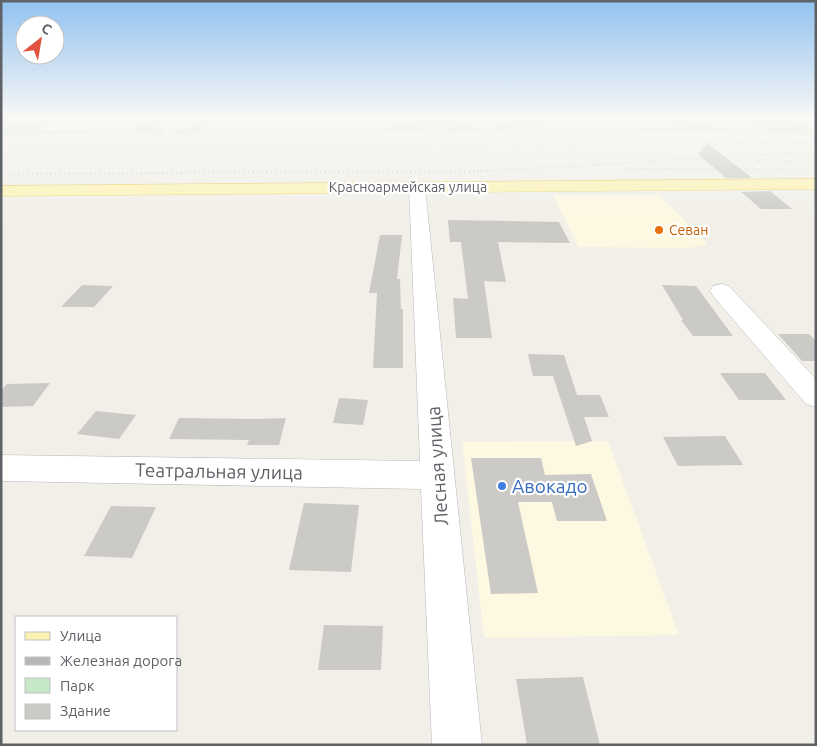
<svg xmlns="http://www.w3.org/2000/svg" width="817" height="746" viewBox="0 0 817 746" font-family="Ubuntu,sans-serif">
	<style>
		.commercial { fill: #fdf8e1 }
		.green { fill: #c6e7c8 }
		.building { fill: #cccac6 }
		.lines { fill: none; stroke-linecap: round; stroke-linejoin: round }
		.minor-casing { stroke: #b5b8bc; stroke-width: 1 }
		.major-casing { stroke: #eccc66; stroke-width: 1 }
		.minor { fill: #fff; fill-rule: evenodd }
		.major { fill: #fcf3b2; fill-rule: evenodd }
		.rail-far1 { stroke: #b6b7b8; stroke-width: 2; stroke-dasharray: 0.5 3; stroke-linecap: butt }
		.rail { stroke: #b6b7b8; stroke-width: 2.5; stroke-dasharray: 0.5 4; stroke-linecap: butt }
		.food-dot { fill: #e8710a; stroke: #fff; stroke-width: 2 }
		.shop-dot { fill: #3f7fe0; stroke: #fff; stroke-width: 2 }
		.labels { text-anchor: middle; stroke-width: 4.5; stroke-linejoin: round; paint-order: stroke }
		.far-street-label { font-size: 14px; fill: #5f6368; stroke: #fff }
		.far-food-label { font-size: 14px; fill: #c56008; stroke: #fff; text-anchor: start }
		.near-street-label { font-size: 19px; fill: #5f6368; stroke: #fff }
		.near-shop-label { font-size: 19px; fill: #366cbe; stroke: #fff; text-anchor: start }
	</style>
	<rect width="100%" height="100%" fill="#f1efe8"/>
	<g class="commercial">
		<polygon points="553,195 659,195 708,244 689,248 578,247"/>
		<polygon points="608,441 679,635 484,638 462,442"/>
	</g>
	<g class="green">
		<polygon points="46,118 90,118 86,120 56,120 40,131 97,131 86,134 1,135 2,126 35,124"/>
		<polygon points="138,118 142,118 165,131 160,134 127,133 140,122 133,122"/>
		<polygon points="518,118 548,118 552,123 530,128 508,128 510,132 492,132 490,129"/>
		<path d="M652 118H705L706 119H689C703 132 719 121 735 132H639L637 128H674L668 123 658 122Z"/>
		<polygon points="720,118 789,119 816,128 816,134 768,133 747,119"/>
		<polygon points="210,121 197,134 170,134 173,131"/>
		<polygon points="410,121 454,121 484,129 485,132 447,133 446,129 442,129 441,127 428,127 429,131 382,131 382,129"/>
	</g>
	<g class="building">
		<polygon points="707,143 752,178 726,178 698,154"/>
		<polygon points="770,191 792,209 761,209 741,192"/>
		<polygon points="448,220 559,222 570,243 498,242 506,282 484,281 492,338 456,338 453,298 468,299 461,242 450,242"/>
		<polygon points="380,235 402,235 397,279 400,279 401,309 403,309 403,368 373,368 377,293 369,293"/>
		<polygon points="82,285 113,286 94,307 61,307"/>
		<polygon points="662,285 696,286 733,336 693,336 681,320 683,320"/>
		<polygon points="778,334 809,334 816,341 816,361 802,361"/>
		<polygon points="528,354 564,355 577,395 600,395 609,417 584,417 592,441 576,446 553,376 533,376"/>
		<polygon points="720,373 765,373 786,400 739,400"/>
		<polygon points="50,383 33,406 1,407 1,390 7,384"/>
		<polygon points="339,398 368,400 363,425 333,423"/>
		<polygon points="96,411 136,415 119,439 77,434"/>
		<polygon points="179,418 256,419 286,418 279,445 247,445 249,440 169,439"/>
		<polygon points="725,436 743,465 678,466 663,437"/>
		<polygon points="471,458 541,458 545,475 591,474 607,521 557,521 552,502 518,502 538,593 491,594"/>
		<polygon points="304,503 359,505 351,572 289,570"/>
		<polygon points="111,506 156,507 132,558 84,556"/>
		<polygon points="324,625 383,626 381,670 318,670"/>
		<polygon points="583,677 600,745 527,745 516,679"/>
	</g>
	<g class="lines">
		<g class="minor-casing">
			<g id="minor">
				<polygon points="417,182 423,184 425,187 482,745 432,745 421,489 1,481 1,455 420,461 409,187 411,184"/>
				<polygon points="721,284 729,286 816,379 816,407 806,404 713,296 710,291 713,286"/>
			</g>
		</g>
		<g class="major-casing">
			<polygon id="major" points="816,179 816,189 1,196 1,186"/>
		</g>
		<use href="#minor" class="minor"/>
		<use href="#major" class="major"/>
		<g class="rail-far1">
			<polyline points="1,147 816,143"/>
			<polyline points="756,161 816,162"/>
			<polyline points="626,169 816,170"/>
			<polyline points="470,172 816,152"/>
		</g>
		<polyline class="rail" points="1,174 490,171"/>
	</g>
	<linearGradient id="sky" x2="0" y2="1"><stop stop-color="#91c2f0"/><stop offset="0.53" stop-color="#f9f8f5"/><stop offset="1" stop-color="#f9f8f5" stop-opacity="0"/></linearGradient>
	<rect width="817" height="222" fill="url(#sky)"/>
	<circle class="food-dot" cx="659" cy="230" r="5"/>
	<circle class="shop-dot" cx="502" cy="486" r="5"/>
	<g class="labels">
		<g class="far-street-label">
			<text x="408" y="192">Красноармейская улица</text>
		</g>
		<g class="far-food-label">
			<text x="669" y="235">Севан</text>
		</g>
		<g class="near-street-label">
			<text transform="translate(437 466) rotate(-94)" y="7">Лесная улица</text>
			<text transform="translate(219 471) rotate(1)" y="7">Театральная улица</text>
		</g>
		<g class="near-shop-label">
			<text x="512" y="493">Авокадо</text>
		</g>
	</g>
	<rect width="817" height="746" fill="none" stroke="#5f6368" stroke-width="5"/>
	<rect x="15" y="616" width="162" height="115" fill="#ffffff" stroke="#bfc1c3"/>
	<rect x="25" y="632" width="25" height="8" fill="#fcf3b2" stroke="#bfc1c3"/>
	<text x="60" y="641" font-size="15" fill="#5f6368">Улица</text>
	<rect x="25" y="657" width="25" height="8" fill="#b6b7b8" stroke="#bfc1c3"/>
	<text x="60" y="666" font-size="15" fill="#5f6368">Железная дорога</text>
	<rect x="25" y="678" width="25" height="15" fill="#c6e7c8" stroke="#bfc1c3"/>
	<text x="60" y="691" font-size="15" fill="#5f6368">Парк</text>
	<rect x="25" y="704" width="25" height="15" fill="#cccac6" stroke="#bfc1c3"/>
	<text x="60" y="716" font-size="15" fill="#5f6368">Здание</text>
	<g transform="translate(40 40) rotate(31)"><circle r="24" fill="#ffffff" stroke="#bfc1c3"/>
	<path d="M0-4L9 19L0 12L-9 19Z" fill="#e2513d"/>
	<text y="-8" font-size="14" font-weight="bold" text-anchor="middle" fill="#5f6368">С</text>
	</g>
</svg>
